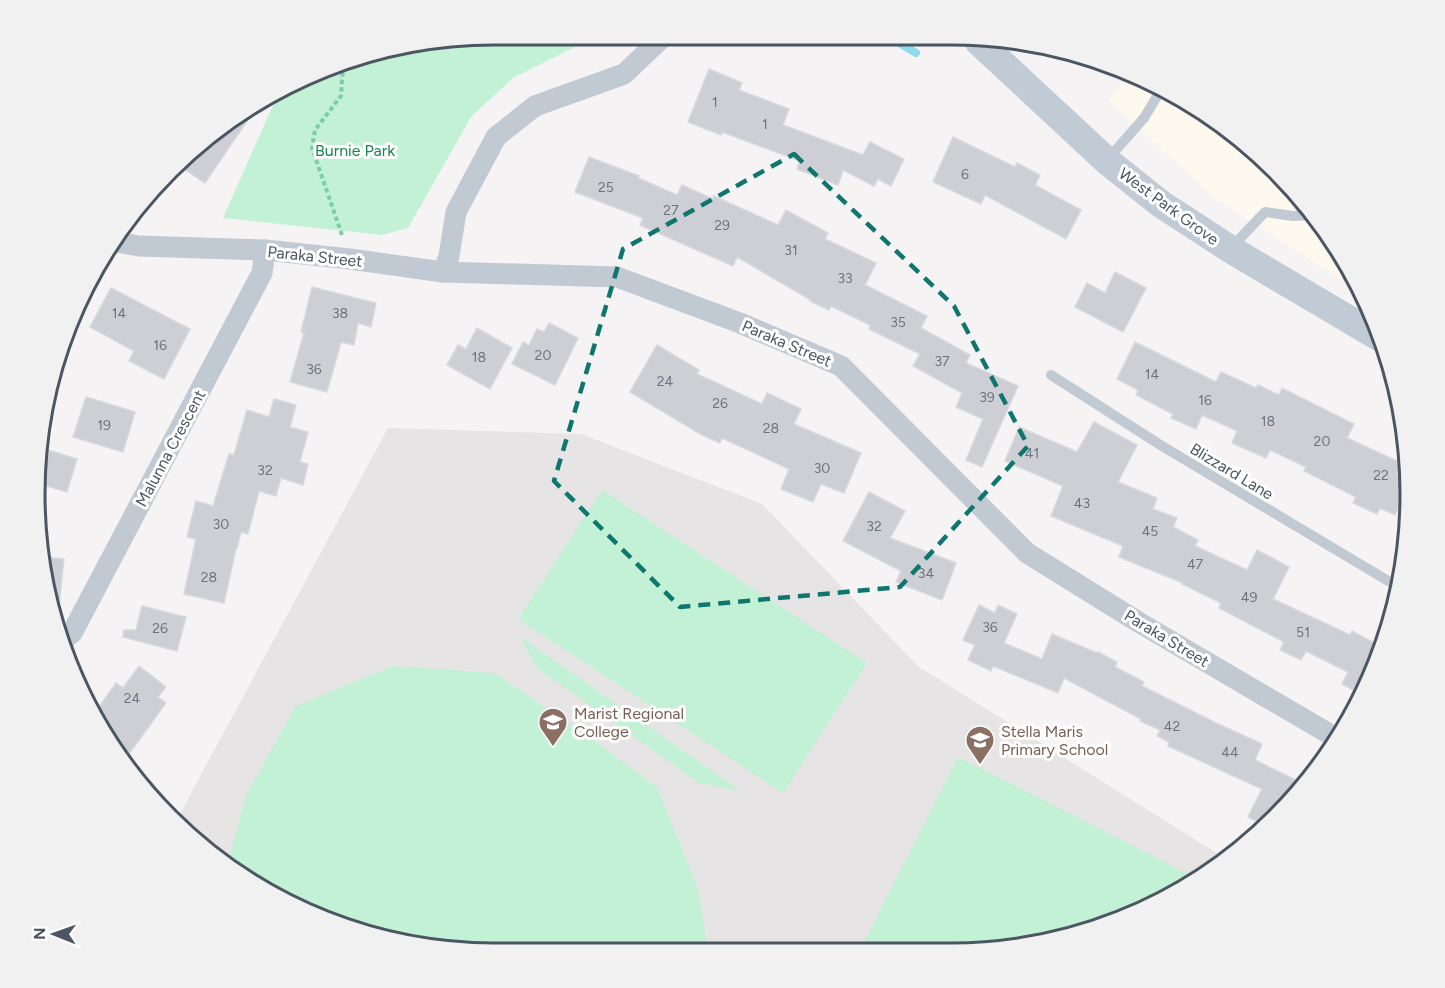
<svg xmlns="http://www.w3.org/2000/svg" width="1445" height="988" viewBox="0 0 1445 988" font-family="Figtree,sans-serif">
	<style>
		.commercial { fill: #fdf9ef }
		.education { fill: #e6e4e5 }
		.green { fill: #c3f1d5 }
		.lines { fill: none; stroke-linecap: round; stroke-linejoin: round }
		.stream { stroke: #90daee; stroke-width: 8 }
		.building { fill: #cdcfd5; stroke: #d7d9de; stroke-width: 1.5 }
		.path { stroke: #7ad0a6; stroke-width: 4; stroke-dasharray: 4.5 3; stroke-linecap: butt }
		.service { stroke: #c1cad2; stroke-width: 10 }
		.minor { stroke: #c1cad2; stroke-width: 21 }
		.secondary { stroke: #c1cbd6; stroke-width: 28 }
		.marked { fill: none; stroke: #0f766e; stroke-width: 4.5; stroke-dasharray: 12 8; stroke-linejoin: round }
		.labels { text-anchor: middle; stroke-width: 6; stroke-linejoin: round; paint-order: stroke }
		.number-label { font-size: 14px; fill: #6b747e }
		.park-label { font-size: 16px; fill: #17864f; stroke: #fff }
		.street-label { font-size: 16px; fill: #4a5661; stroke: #fff }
		.education-label { font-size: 16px; fill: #785e54; stroke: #fff; text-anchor: start }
		.rim { fill: none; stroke: #4a5661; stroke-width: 3 }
	</style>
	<rect width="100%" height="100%" fill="#f5f3f3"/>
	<polygon class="commercial" points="1131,74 1155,82 1276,169 1333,239 1363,294 1215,198 1108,100"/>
	<polygon class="education" points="388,428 581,434 762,504 920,668 929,673 1223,857 1155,906 1040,945 494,953 404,945 318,918 238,876 175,823"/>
	<g class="green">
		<polygon points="494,35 597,36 513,78 471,117 408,228 382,235 223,218 278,94 375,50"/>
		<polygon points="602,490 867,663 783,793 518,619"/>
		<polygon points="519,636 741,791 699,783 537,668"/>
		<polygon points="393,666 494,673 581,731 657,787 698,888 708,950 494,953 404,945 318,918 238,876 227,866 246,795 296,706"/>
		<polygon points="958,757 1194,877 1155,906 1040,945 875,947 864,942"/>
	</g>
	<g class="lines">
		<polyline class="stream" points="896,41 916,53"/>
	</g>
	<g class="building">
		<polygon points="709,69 742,83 739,90 789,109 783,125 863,155 870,142 904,159 891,186 878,179 874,186 843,170 838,185 797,169 800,161 722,132 721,135 688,122"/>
		<polygon points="260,102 205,183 178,165 239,112"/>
		<polygon points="953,137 1015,167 1017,163 1040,175 1035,185 1081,210 1066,239 985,195 981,204 933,182"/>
		<polygon points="589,157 639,176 638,178 677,195 682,185 713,199 714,196 778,225 786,210 828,233 825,239 876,263 865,285 927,316 921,328 970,355 966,363 1018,386 982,467 966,460 983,419 956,407 962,393 913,366 920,354 869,329 870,325 831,306 829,310 810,301 811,300 737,257 733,266 640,225 643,218 575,192"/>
		<polygon points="1115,272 1146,288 1123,332 1075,307 1087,283 1105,293"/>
		<polygon points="312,287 376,303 371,327 358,323 354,345 341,342 327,392 290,382 304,333 301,332"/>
		<polygon points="111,288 190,329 164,379 129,361 134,351 90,327"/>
		<polygon points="549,323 578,338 555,385 512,364 523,342 529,345 537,329 544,332"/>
		<polygon points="477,328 512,348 490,389 447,365 458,345 466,349"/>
		<polygon points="1135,342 1216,382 1221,372 1256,388 1258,385 1279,395 1282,388 1354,424 1347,438 1408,466 1409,483 1395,515 1380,508 1377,514 1353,503 1356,497 1304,471 1306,467 1270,450 1266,458 1232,443 1237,431 1202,415 1196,429 1171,418 1173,414 1136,395 1138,390 1117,379"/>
		<polygon points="657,345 699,370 697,374 762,404 767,393 801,409 794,424 861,453 844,493 821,484 813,502 781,489 789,469 722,438 720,443 702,435 630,392"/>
		<polygon points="86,397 135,412 123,452 73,437"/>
		<polygon points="274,399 296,405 290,427 308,432 300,462 308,464 303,485 281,478 276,496 259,491 248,534 241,532 237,549 236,549 224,603 184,594 196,539 187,537 196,501 213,506 229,454 234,455 247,410 269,417"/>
		<polygon points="1094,422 1137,445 1118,482 1157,498 1153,509 1177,518 1173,527 1198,540 1195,546 1247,570 1257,550 1289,567 1273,599 1350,635 1352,631 1382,647 1375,670 1362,695 1342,684 1348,672 1306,651 1301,660 1280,650 1284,642 1219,608 1221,603 1182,584 1183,583 1119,557 1123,546 1051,516 1063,486 1005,461 1019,427 1077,452"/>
		<polygon points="39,447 77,459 67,492 40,484"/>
		<polygon points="869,492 905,511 890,538 956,563 942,600 896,582 901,571 843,541"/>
		<polygon points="42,557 64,559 57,624 43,583"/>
		<polygon points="979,605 995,613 998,605 1017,614 1004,643 1042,659 1052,634 1097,653 1098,652 1117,662 1115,667 1144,682 1142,686 1216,723 1262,744 1255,760 1304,784 1276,819 1266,826 1248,817 1262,789 1168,746 1169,742 1157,736 1160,730 1140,721 1141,719 1064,678 1058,693 993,666 991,671 968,660 975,645 963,640"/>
		<polygon points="142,606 186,617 177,651 123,637 124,630 136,630"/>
		<polygon points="139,666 166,687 158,697 166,703 126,758 94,714 116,683 123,688"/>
	</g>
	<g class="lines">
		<polyline class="path" points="342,235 312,148 315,130 341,96 343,65"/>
		<g class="service">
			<polyline points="1107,160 1144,118 1162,88"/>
			<polyline points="1232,247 1265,212 1293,216 1314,215"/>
			<polyline points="1051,375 1162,446 1400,588"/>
		</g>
		<g class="minor">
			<polyline points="117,242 139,246 265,250 350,259 443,272 617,277 740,323 841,366 1027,553 1140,623 1338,739"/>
			<polyline points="443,272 449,256 456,212 496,137 535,106 624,74 663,37"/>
			<polyline points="63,640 72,633 262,273 265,250"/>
		</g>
		<polyline class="secondary" points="979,42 1107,161 1161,204 1230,249 1382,339"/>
	</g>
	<path class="marked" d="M794 154 954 306 1028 446 900 587 680 607 554 481 623 249Z"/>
	<defs>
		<g id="school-pin" transform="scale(1.5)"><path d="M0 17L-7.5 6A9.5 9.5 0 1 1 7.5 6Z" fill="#8d6e63" stroke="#fff"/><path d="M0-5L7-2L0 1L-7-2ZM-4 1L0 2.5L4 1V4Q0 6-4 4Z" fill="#fff"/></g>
	</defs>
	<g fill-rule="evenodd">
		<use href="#school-pin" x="553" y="722"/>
		<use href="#school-pin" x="980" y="740"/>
	</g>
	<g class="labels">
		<g class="number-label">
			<text x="715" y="107">1</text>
			<text x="765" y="129">1</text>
			<text x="965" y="179">6</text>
			<text x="606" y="192">25</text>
			<text x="671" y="215">27</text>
			<text x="722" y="230">29</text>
			<text x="791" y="255">31</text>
			<text x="845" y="283">33</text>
			<text x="119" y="318">14</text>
			<text x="340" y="318">38</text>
			<text x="898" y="327">35</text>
			<text x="160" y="350">16</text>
			<text x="543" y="360">20</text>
			<text x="479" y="362">18</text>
			<text x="942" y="366">37</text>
			<text x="314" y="374">36</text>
			<text x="1152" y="379">14</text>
			<text x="665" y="386">24</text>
			<text x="987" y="402">39</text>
			<text x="1205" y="405">16</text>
			<text x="720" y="408">26</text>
			<text x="1268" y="426">18</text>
			<text x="104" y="430">19</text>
			<text x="771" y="433">28</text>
			<text x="1322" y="446">20</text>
			<text x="1032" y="458">41</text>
			<text x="822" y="473">30</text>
			<text x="265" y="475">32</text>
			<text x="1381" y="480">22</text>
			<text x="1082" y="508">43</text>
			<text x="221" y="529">30</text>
			<text x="874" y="531">32</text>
			<text x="1150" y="536">45</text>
			<text x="1195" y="569">47</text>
			<text x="926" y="578">34</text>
			<text x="209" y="582">28</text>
			<text x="1249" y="602">49</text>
			<text x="990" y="632">36</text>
			<text x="160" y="633">26</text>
			<text x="1303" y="637">51</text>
			<text x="132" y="703">24</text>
			<text x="1172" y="731">42</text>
			<text x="1230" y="757">44</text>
		</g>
		<g class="park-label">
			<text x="355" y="156">Burnie Park</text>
		</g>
		<g class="street-label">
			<text transform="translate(1169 206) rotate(36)" y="6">West Park Grove</text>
			<text transform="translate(315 256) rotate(6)" y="6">Paraka Street</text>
			<text transform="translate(787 343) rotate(23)" y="6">Paraka Street</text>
			<text transform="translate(170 448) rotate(-62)" y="6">Malunna Crescent</text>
			<text transform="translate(1232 471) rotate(31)" y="6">Blizzard Lane</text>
			<text transform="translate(1167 638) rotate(31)" y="6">Paraka Street</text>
		</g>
		<g class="education-label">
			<text x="574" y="719">Marist Regional<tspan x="574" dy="18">College</tspan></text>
			<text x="1001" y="737">Stella Maris<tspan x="1001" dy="18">Primary School</tspan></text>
		</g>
	</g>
	<path d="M0 0H1445V988H0ZM494 45H951A449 449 0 0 1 1400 494V494A449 449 0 0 1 951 943H494A449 449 0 0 1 45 494V494A449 449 0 0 1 494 45Z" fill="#f1f1f2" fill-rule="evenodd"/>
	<path class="rim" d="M494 45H951A449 449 0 0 1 1400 494V494A449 449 0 0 1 951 943H494A449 449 0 0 1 45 494V494A449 449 0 0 1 494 45Z"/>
	<g transform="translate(54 934) rotate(271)" stroke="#ffffff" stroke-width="4.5" paint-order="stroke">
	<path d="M0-4.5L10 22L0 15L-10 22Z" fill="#4a5661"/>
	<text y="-9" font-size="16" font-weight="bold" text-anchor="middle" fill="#4a5661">N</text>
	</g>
</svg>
